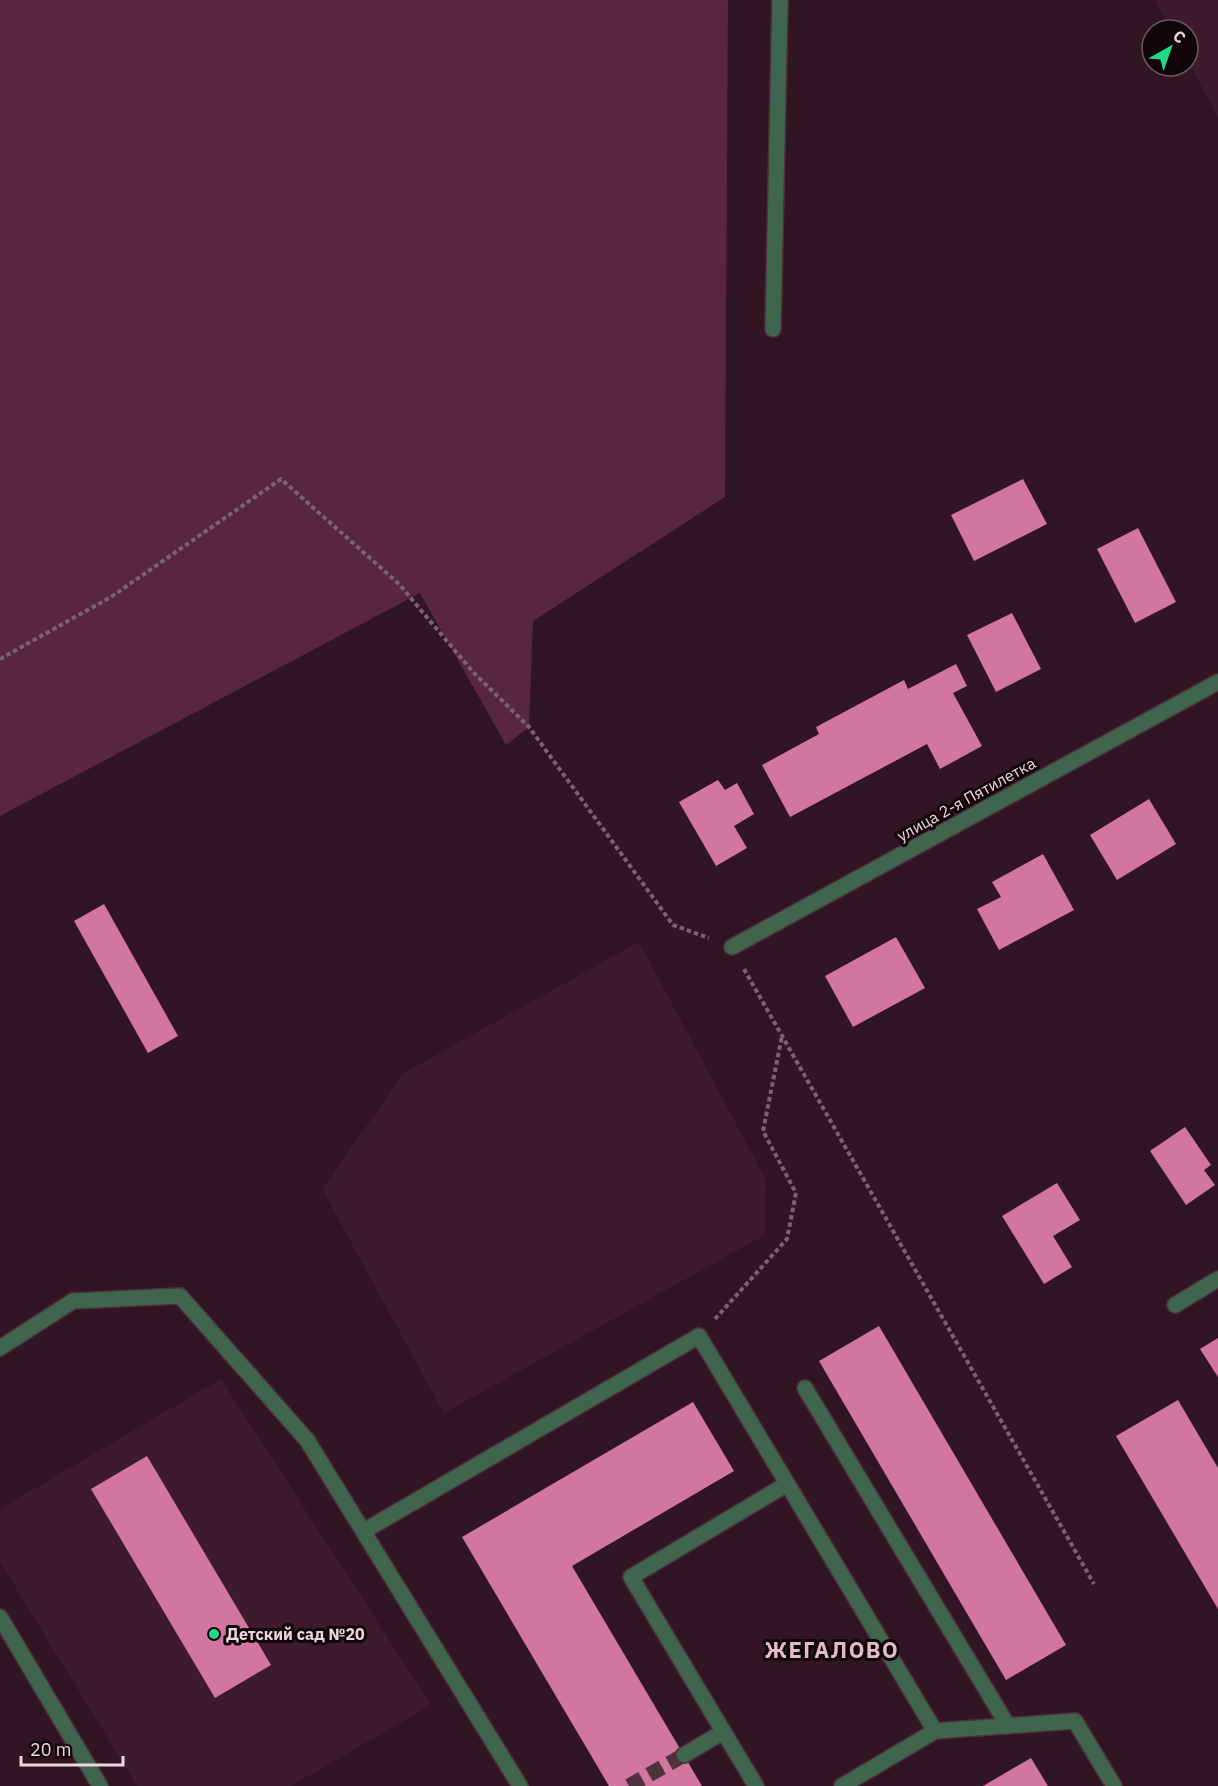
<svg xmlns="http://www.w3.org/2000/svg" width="1218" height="1786" viewBox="0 0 1218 1786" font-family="'IBM Plex Sans',sans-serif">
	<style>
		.built { fill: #3e1b2c }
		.green { fill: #58273e }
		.building { fill: #d276a0 }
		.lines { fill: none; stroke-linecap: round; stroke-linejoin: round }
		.minor-tunnel { stroke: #4e323e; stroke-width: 15; stroke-dasharray: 15 8; stroke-linecap: butt }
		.minor-casing { stroke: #4c303c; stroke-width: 18 }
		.path { stroke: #7c626d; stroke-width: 4; stroke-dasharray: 4.5 3; stroke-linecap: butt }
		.minor { stroke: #40654f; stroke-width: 15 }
		.poi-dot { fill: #21d887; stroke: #12060b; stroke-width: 2 }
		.labels { text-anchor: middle; stroke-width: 6; stroke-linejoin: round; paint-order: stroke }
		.street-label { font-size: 16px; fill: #ecd7df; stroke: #12060b }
		.poi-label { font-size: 16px; font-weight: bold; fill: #ecd7df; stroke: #12060b; text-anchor: start }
		.district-label { font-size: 22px; font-weight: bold; letter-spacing: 1.5px; fill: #e2bbca; stroke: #12060b }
	</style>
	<rect width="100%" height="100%" fill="#321522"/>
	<g class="built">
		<polygon points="1155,0 1218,0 1218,117 1188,61 1188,30 1171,30"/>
		<polygon points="639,942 766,1180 765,1235 444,1413 322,1189 404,1073"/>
		<polygon points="221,1379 431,1705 291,1786 137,1786 0,1562 0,1509"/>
	</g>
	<polygon class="green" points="0,0 728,0 725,497 533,621 529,727 506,745 420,593 0,816"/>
	<g class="building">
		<polygon points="1023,479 1047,524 974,561 951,515"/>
		<polygon points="1138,528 1176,602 1135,623 1097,549"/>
		<polygon points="1012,613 1041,669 996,692 967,635"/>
		<polygon points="956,664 967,686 953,693 982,746 940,769 927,744 790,817 762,765 819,734 816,727 904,680 908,689"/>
		<polygon points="718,780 725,790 737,783 754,814 734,826 747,848 716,866 679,802"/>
		<polygon points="1149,799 1176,844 1117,880 1090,835"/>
		<polygon points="1043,854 1074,910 999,950 977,909 1001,897 992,882"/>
		<polygon points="104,904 178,1036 148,1053 74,921"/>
		<polygon points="896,937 925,988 853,1027 825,976"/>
		<polygon points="1185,1127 1211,1165 1204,1170 1215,1185 1186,1205 1150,1151"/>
		<polygon points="1057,1183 1080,1220 1053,1236 1072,1267 1044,1284 1002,1216"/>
		<polygon points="879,1326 1066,1645 1006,1680 819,1361"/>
		<polygon points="1218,1338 1218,1377 1200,1349"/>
		<polygon points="1178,1400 1218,1468 1218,1609 1116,1436"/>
		<polygon points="693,1402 734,1471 572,1566 702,1786 609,1786 462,1537"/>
		<polygon points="147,1456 271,1665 215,1698 91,1489"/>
		<polygon points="1031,1758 1048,1786 983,1786"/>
	</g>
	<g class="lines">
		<polyline class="minor-tunnel" points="629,1786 684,1755"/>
		<g class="minor-casing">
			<g id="minor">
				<polyline points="773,329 780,0"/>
				<polyline points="732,947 1218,682"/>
				<polyline points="1175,1305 1218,1279"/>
				<polyline points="0,1348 73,1301 180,1296 307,1440 520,1786"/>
				<polyline points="805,1388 1008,1726"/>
				<polyline points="364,1531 699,1336 935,1731"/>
				<polyline points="0,1617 100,1786"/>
				<polyline points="684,1755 723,1732"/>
				<polyline points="756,1786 631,1577 787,1484"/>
				<polyline points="842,1786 935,1731 1075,1721 1114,1786"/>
			</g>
		</g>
		<g class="path">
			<polyline points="0,659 111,597 281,479 399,584 473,672 529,727 673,925 709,938"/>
			<polyline points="744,969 1094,1584"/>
			<polyline points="715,1319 787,1239 796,1193 763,1131 782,1036"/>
		</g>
		<use href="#minor" class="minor"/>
	</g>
	<circle class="poi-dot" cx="214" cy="1634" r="6"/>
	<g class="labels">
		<g class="street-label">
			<text transform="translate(966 799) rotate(-29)" y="6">улица 2-я Пятилетка</text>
		</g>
		<g class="poi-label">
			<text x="226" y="1640">Детский сад №20</text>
		</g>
		<g class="district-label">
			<text x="832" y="1658">ЖЕГАЛОВО</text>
		</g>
	</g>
	<g transform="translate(1170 48) rotate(40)"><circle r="28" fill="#12060b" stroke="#695a60" stroke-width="1.5"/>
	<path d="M0-4.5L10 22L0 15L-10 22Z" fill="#21d887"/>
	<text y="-9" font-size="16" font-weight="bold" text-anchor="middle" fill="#ecd7df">С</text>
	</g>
	<path d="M21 1756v9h102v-9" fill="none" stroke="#ecd7df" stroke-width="3"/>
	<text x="30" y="1756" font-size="18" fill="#ecd7df" stroke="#12060b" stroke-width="4.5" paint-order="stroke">20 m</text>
</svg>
